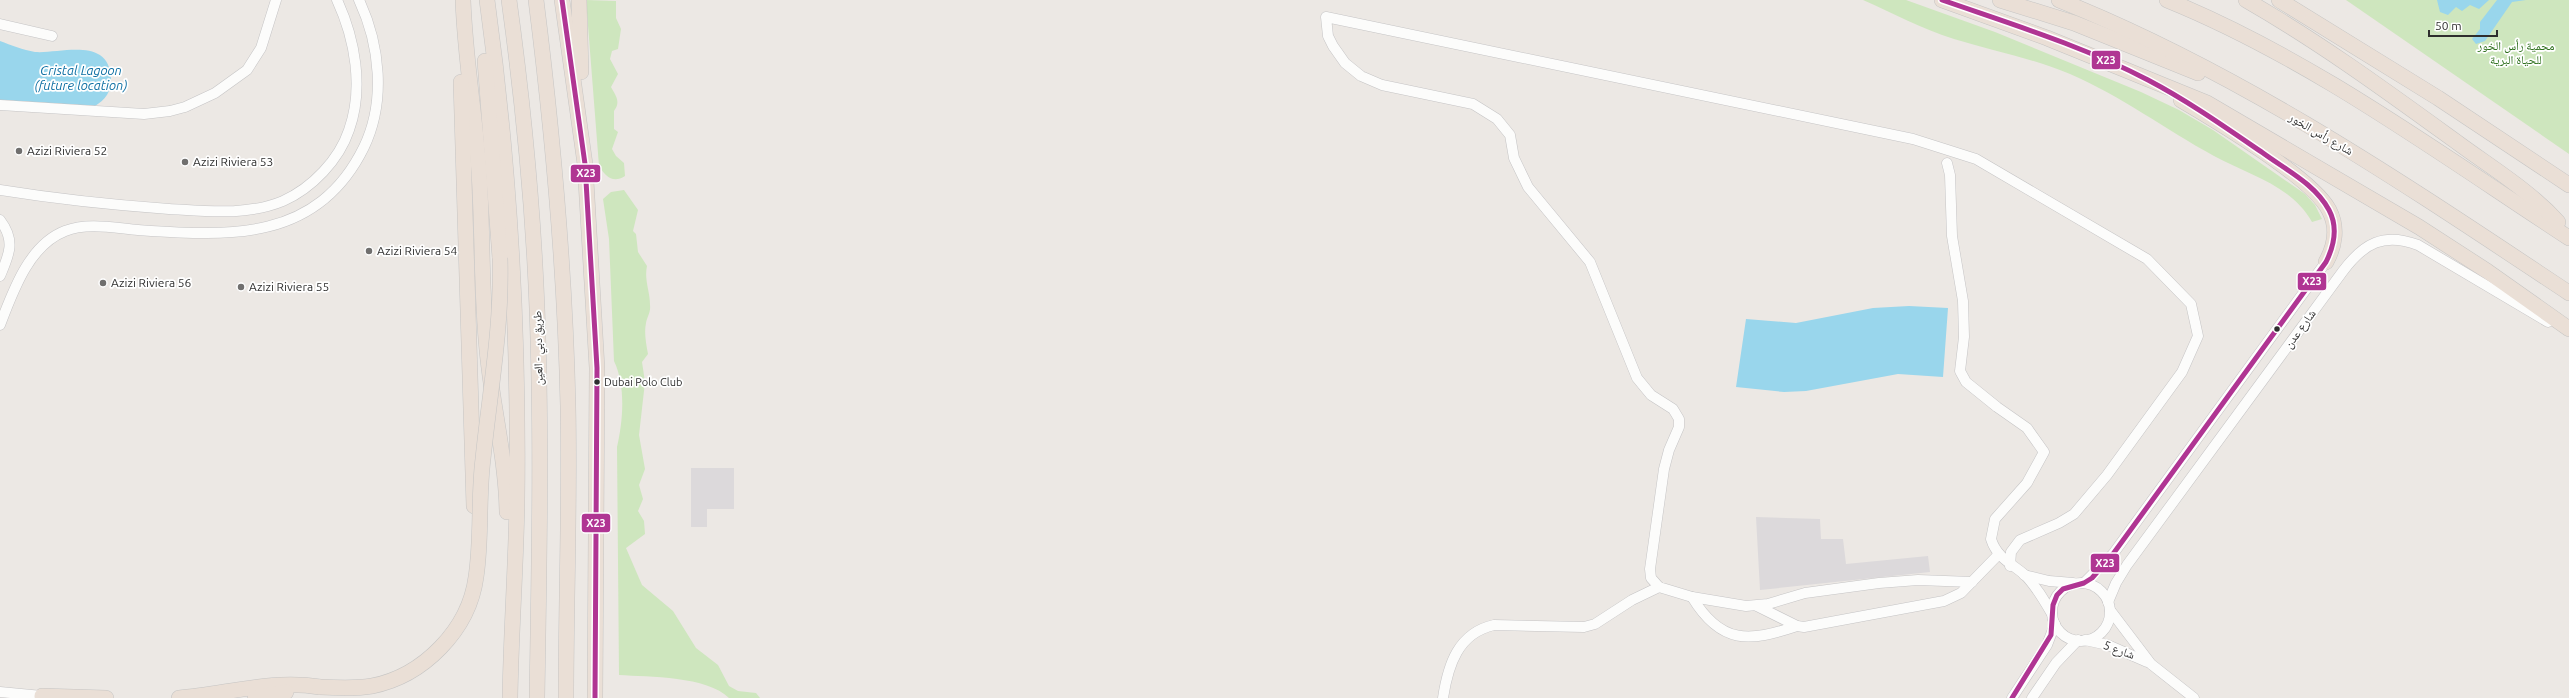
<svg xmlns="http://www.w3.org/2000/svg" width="2569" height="698" viewBox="0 0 2569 698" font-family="Ubuntu,'Noto Naskh Arabic',sans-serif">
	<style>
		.industrial { fill: #dcd9db }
		.green { fill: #cee6be }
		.water { fill: #99d6ec }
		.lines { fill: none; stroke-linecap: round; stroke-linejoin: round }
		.minor-casing { stroke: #c5c4c5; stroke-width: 11 }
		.highway-casing { stroke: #c6c5c4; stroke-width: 16 }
		.minor { stroke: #fcfcfb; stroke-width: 10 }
		.highway { stroke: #eadfd6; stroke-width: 15 }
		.highway-bridge-casing { stroke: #c6c5c4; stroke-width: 16; stroke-linecap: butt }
		.highway-bridge { stroke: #eadfd6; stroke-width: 15 }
		.bus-1-casing { stroke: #fff; stroke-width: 8 }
		.bus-1 { stroke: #b03593; stroke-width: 5 }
		.poi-dot { fill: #706f6e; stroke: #fff; stroke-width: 1.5 }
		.bus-dot { fill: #2e2e2e; stroke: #fff; stroke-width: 1.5 }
		.labels { text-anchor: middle; stroke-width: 3.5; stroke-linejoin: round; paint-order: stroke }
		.bus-label { font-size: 11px; fill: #2e2e2e; stroke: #fff; text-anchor: start }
		.park-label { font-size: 12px; fill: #2c6e1b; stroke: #fff }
		.street-label { font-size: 12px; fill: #2e2e2e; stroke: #fff }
		.poi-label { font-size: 12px; fill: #2e2e2e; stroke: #fff; text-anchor: start }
		.water-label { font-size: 13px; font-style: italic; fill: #0d6fa3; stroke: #fff }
		.line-badge { stroke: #fff; stroke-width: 1.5 }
		.badge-label { font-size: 11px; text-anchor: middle; font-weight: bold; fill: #fff }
	</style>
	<rect width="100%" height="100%" fill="#ece8e4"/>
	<g class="industrial">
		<polygon points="691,468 734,468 734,509 707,509 707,527 691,527"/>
		<polygon points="1756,517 1820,519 1821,539 1843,539 1846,564 1928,556 1930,572 1760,590"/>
	</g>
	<g class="green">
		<path d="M586 0 616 1V18L621 29 618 49 612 51 610 59 618 74 611 87C616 96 621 102 614 111V129L618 132 612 149 616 156 624 163 625 176C613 184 605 176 599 166Z"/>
		<path d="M1863 0H1906L1995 32 2141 92 2179 110 2213 130 2305 194 2315 205 2322 219 2312 222C2291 185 2249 175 2214 156 2165 129 2121 96 2070 74 2032 58 1993 51 1954 39 1922 29 1893 13 1863 0Z"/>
		<polygon points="2346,0 2569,0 2569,154"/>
		<path d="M624 190 638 210 633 231 636 234 638 252 647 266C644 280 650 291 650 305 651 312 647 317 646 323 644 332 646 344 648 354L642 362 645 382 639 435 645 469 639 485 643 499 638 511 644 521 645 534 626 548 642 585 673 611 696 648 718 665 729 686 738 691 756 693 760 698H729C707 676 649 677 619 675L617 447C623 421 626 386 614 361L609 239 603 199 611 192Z"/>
	</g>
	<g class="water">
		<polygon points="2437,0 2489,0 2479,9 2470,5 2462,11 2456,7 2448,15 2440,12"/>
		<polygon points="2497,0 2526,0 2512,2 2485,41 2476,44 2472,39 2480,29 2480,22"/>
		<path d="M0 41C11 45 23 50 35 52 60 54 109 36 111 78 112 91 105 100 95 106L0 100Z"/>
		<polygon points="1909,306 1948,308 1943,377 1898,374 1806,391 1784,392 1736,387 1746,319 1796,323 1873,308"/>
	</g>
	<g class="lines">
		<g class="minor-casing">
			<g id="minor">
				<polyline points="0,24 52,36"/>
				<polyline points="0,105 144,114 170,111 185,107 215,93 247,70 261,48 276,0"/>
				<path d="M1947 163 1950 175 1952 236 1963 301 1964 337 1960 371 1966 382 1997 407 2027 428 2044 452 2027 483 1995 519 1991 539C1997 558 2011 563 2025 575 2036 586 2044 600 2052 614"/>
				<path d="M0 190C56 199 112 205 169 209 206 211 247 216 283 201 312 188 339 160 349 130 364 88 355 39 337 0"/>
				<path d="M0 220C16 241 9 255 0 276"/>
				<path d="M0 325C13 291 29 245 65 231 87 222 115 228 138 230 228 236 317 243 364 147 386 101 380 45 359 0"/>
				<polyline points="2024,575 2049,581 2073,583"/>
				<polyline points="1972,582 1918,580 1879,583 1805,593 1768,604 1746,606 1692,597 1659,587 1651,578 1650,569 1664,469 1669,450 1679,427 1679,419 1673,409 1651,395 1637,378 1590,262 1528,187 1514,158 1510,135 1497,119 1473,104 1382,85 1361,76 1345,63 1333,46 1328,36 1326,17 1913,139 1976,159 2147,259 2191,304 2198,336 2182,372 2107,475 2074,514 2059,523 2020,540 2011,552 2010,566"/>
				<polyline points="2084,583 2113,554 2326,262"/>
				<circle cx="2081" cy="612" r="29"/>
				<path d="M1692 597C1721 645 1749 642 1797 626"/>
				<path d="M2108 602 2116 583 2127 565 2343 271C2364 243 2384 232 2418 245L2548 322"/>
				<polyline points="1757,606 1797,626 1804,627 1944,601 1961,593 1999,554"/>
				<polyline points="2110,610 2151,664 2194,698"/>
				<polyline points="2085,640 2108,645 2147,662"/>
				<polyline points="0,692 42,696"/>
				<path d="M1443 698C1448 665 1458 633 1494 625L1584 627 1595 624 1632 600 1659 587"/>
				<polyline points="2012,698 2047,645 2055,624"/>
				<polyline points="2032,698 2056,663 2078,640"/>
			</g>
		</g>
		<g class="highway-casing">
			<g id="highway">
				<path d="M463 0C465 58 475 114 479 172 483 231 481 291 487 350 492 405 506 457 507 512"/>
				<path d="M487 0C510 166 519 334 517 501 516 567 511 632 510 698"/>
				<path d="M509 0C523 102 533 205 537 308 542 438 539 568 537 698"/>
				<path d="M536 0C553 135 565 271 568 406 570 503 566 601 566 698"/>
				<polyline points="562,0 585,164 597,368 595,698"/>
				<polyline points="579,0 581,72"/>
				<polyline points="1942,0 2047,38 2207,103 2419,227 2487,271 2569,329"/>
				<polyline points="2000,0 2074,23 2198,73"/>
				<path d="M2059 0C2242 73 2406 185 2569 293"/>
				<path d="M2167 0C2310 58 2440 154 2569 238"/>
				<path d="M2246 0C2321 43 2389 93 2458 143 2492 168 2530 191 2558 222"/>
				<polyline points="2279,0 2438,98 2569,185"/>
				<polyline points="485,61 500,258"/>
				<polyline points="461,82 474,506"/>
				<path d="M2181 100C2215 120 2312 178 2329 210 2338 227 2335 246 2326 262"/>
				<polyline points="42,696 106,698"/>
				<path d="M179 698C227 694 272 679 320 687"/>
				<polyline points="255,698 286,692"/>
			</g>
		</g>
		<use href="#minor" class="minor"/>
		<use href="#highway" class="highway"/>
		<g class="highway-bridge-casing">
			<path id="highway-bridge" d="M320 687C337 688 355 689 372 686 423 676 469 630 476 577 482 538 478 498 483 459 490 389 502 329 500 258"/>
		</g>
		<use href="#highway-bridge" class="highway-bridge"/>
		<g class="bus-1-casing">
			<g id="bus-1">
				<polyline points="562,0 585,164 597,368 595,698"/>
				<path d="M1942 0C2011 24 2083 46 2148 80 2188 101 2225 127 2263 153 2286 170 2315 184 2329 210 2338 227 2334 246 2326 262L2113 554 2092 578 2084 583 2063 589 2057 595 2053 605 2051 635 2012 698"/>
			</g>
		</g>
		<use href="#bus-1" class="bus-1"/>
	</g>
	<g class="poi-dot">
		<circle cx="19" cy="151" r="4"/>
		<circle cx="185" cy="162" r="4"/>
		<circle cx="369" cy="251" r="4"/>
		<circle cx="103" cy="283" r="4"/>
		<circle cx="241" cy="287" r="4"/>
	</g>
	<g class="bus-dot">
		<circle cx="2277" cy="329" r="3.5"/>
		<circle cx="597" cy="382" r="3.5"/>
	</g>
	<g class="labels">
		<g class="bus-label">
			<text x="604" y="386">Dubai Polo Club</text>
		</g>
		<g class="park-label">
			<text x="2516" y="50">محمية رأس الخور<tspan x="2516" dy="14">للحياة البرية</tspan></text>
		</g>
		<g class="street-label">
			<text transform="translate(2321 134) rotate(30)" y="4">شارع رأس الخور</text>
			<text transform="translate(2300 329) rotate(-54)" y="4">شارع عدن</text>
			<text transform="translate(538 348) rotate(-91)" y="4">طريق دبي - العين</text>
			<text transform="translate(2119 650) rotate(20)" y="4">شارع 5</text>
		</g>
		<g class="poi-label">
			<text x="27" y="155">Azizi Riviera 52</text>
			<text x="193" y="166">Azizi Riviera 53</text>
			<text x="377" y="255">Azizi Riviera 54</text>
			<text x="111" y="287">Azizi Riviera 56</text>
			<text x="249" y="291">Azizi Riviera 55</text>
		</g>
		<g class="water-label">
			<text x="81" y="75">Cristal Lagoon<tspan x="81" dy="15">(future location)</tspan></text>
		</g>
	</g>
	<g class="line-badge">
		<rect x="2091" y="50" width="30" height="20" rx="4" fill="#b03593"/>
		<rect x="570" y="164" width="31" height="19" rx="4" fill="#b03593"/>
		<rect x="2297" y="272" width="30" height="19" rx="4" fill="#b03593"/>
		<rect x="581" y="513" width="30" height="20" rx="4" fill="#b03593"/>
		<rect x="2090" y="553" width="30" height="20" rx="4" fill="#b03593"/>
	</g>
	<g class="badge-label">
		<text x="2106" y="64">X23</text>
		<text x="586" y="177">X23</text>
		<text x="2312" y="285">X23</text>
		<text x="596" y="527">X23</text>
		<text x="2105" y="567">X23</text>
	</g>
	<path d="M2429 30v6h68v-6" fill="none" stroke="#2e2e2e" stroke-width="2"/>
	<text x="2435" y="30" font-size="12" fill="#2e2e2e" stroke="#ffffff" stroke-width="3" paint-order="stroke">50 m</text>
</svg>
